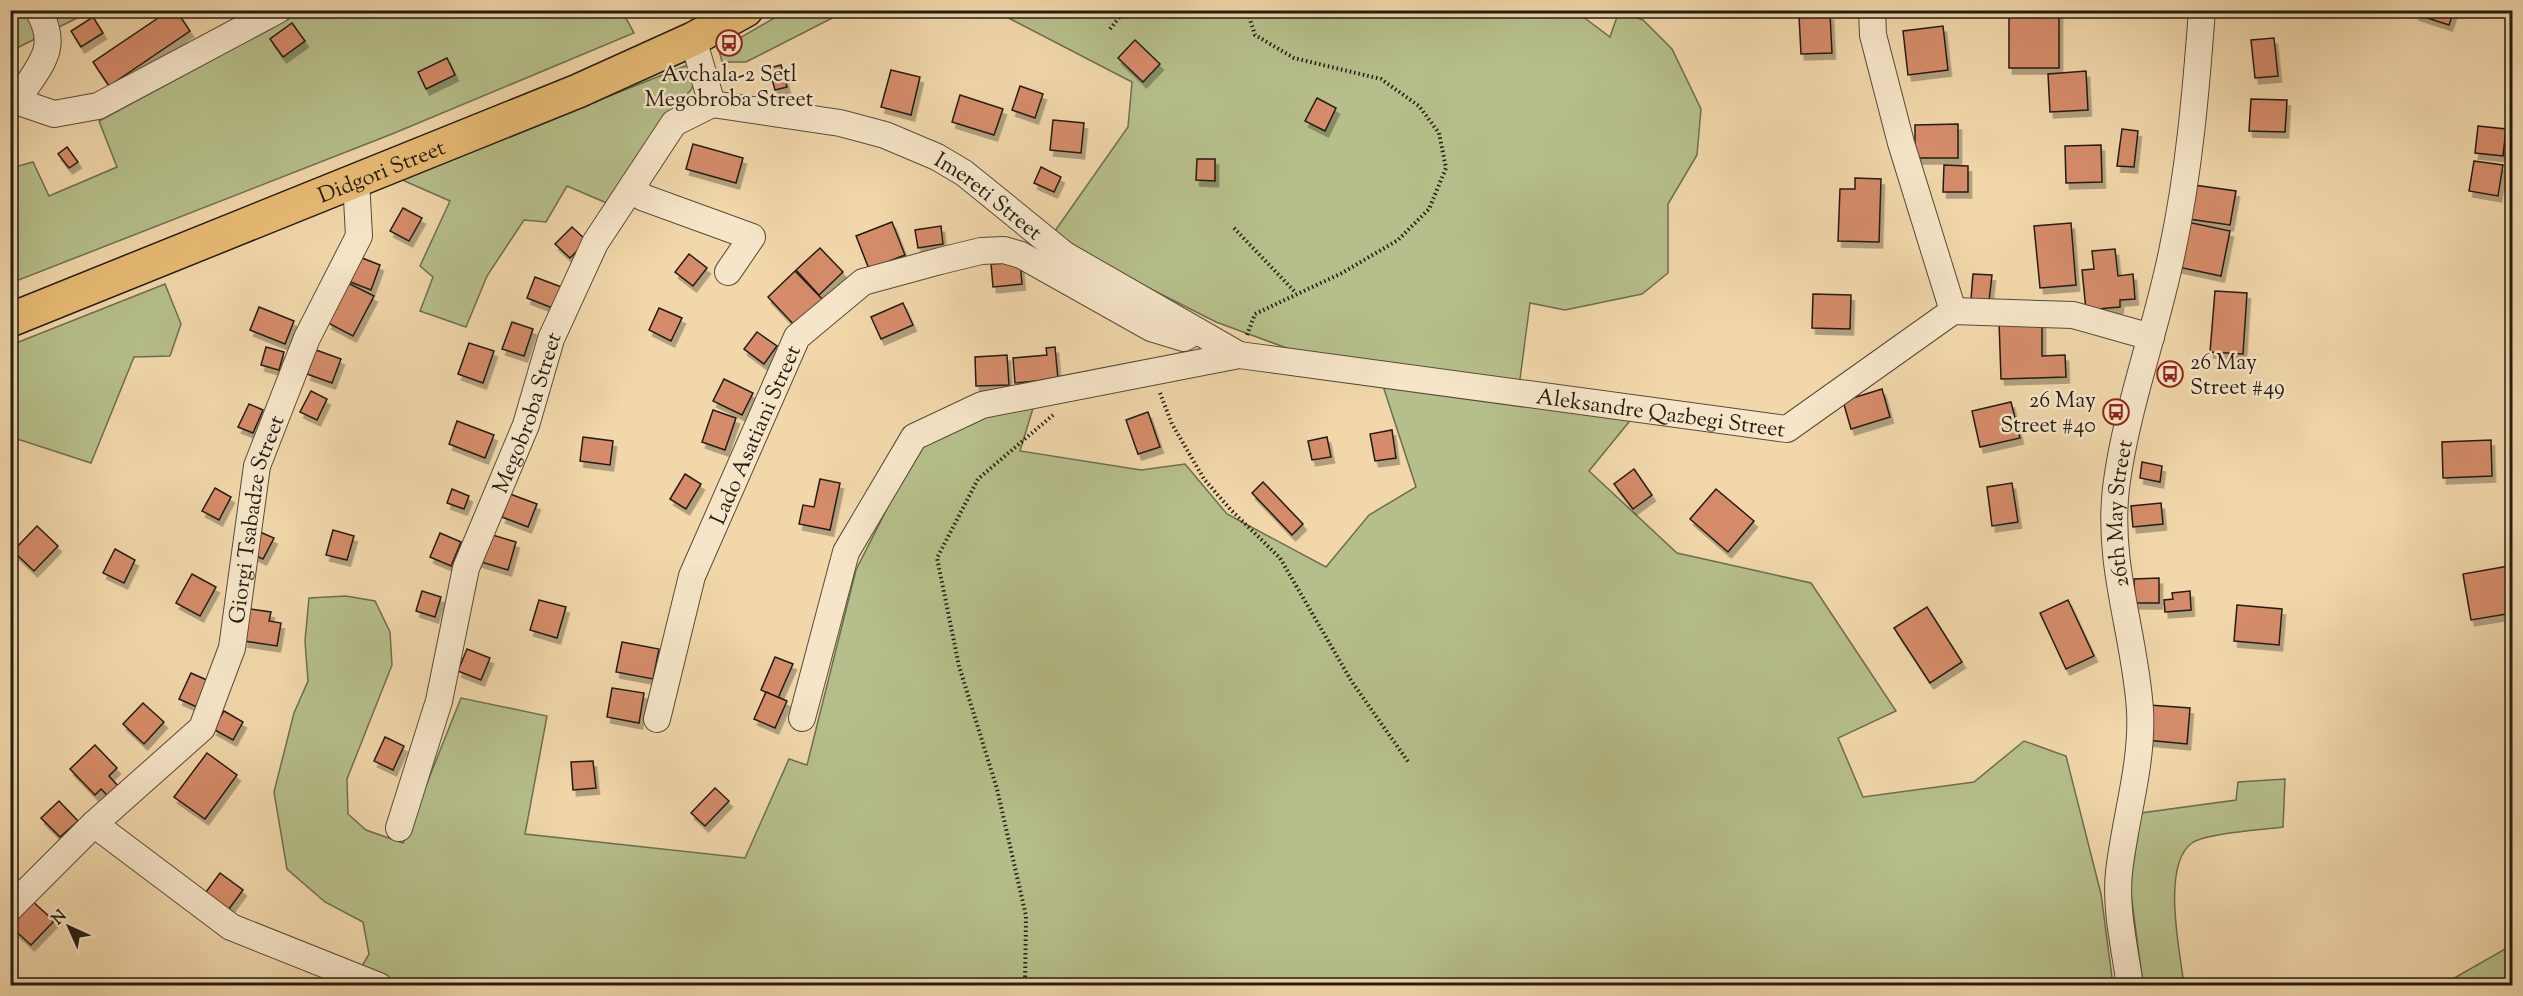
<svg xmlns="http://www.w3.org/2000/svg" width="2523" height="996" viewBox="0 0 2523 996" font-family="'Sorts Mill Goudy',serif">
	<style>
		.green { fill: #b6bf8b; stroke: #6d6e4f; stroke-width: 1.5 }
		.building { fill: #d68c6b; stroke: #241c13; stroke-width: 1.5; filter: url(#shadow) }
		.lines { fill: none; stroke-linecap: round; stroke-linejoin: round }
		.minor-casing { stroke: #574b39; stroke-width: 28 }
		.highway-casing { stroke: #241c13; stroke-width: 36 }
		.path { stroke: #241c13; stroke-width: 4; stroke-dasharray: 1.5 3; stroke-linecap: butt }
		.minor { stroke: #f6e5c8; stroke-width: 26 }
		.highway { stroke: #e8bc75; stroke-width: 33 }
		.labels { text-anchor: middle; stroke-width: 5; stroke-linejoin: round; paint-order: stroke }
		.poi-label { font-size: 22px; fill: #241c13; stroke: #f6e5c8 }
		.street-label { font-size: 22px; fill: #241c13; stroke: #f6e5c8 }
	</style>
	<defs>
		<filter id="shadow"><feDropShadow dx="3.5" dy="6" stdDeviation="0" flood-color="#0004"/></filter>
	</defs>
	<rect width="100%" height="100%" fill="#f1d7aa"/>
	<filter id="stains"><feTurbulence type="fractalNoise" baseFrequency=".00333" numOctaves="4"/><feColorMatrix values="0 0 0 0 .2 0 0 0 0 .09 0 0 0 0 .02 0 0 0 .5 -.17"/></filter>
	<radialGradient id="worn" r=".72"><stop offset=".6" stop-color="#630" stop-opacity="0"/><stop offset="1" stop-color="#630" stop-opacity=".3"/></radialGradient>
	<g class="green">
		<polygon points="788,10 846,11 746,62 722,62 719,50"/>
		<polygon points="1574,10 1610,37 1619,11 1643,20 1672,49 1701,109 1697,155 1668,204 1668,273 1642,294 1565,310 1530,303 1520,379 1511,398 1633,417 1589,471 1677,553 1811,583 1896,711 1838,738 1863,797 1974,782 2024,741 2066,756 2101,894 2113,985 351,985 369,954 363,922 325,902 287,869 274,792 294,713 308,681 305,641 309,598 346,596 375,601 390,632 392,665 347,779 348,814 366,830 403,843 461,698 547,716 525,834 745,858 789,759 807,765 856,570 905,473 926,441 985,414 1034,405 1020,451 1141,470 1185,464 1227,514 1326,567 1369,515 1416,487 1382,383 1216,322 1050,238 1128,127 1132,82 995,11"/>
		<polygon points="11,11 91,11 11,51"/>
		<polygon points="303,11 622,11 634,33 392,134 11,283 11,168 33,162 49,196 117,167 99,121"/>
		<polygon points="695,62 698,74 691,90 668,114 609,204 567,186 546,222 524,220 487,276 466,327 420,311 433,277 420,266 450,201 400,179"/>
		<polygon points="165,284 181,324 170,356 134,357 91,463 11,437 11,345"/>
		<path d="M2285 779 2283 827C2263 830 2207 833 2192 843 2161 865 2180 952 2184 985H2143L2130 886 2141 813 2236 800 2238 782Z"/>
		<polygon points="2512,945 2512,985 2442,985"/>
	</g>
	<g class="building">
		<polygon points="170,10 176,10 190,31 109,86 93,62"/>
		<polygon points="2416,10 2454,10 2449,25 2415,14"/>
		<rect x="2009" y="11" width="50" height="57"/>
		<polygon points="1830,14 1832,53 1801,54 1799,16"/>
		<polygon points="93,17 103,33 81,47 71,31"/>
		<polygon points="292,23 305,41 283,57 270,39"/>
		<polygon points="1943,26 1948,70 1908,75 1903,31"/>
		<polygon points="2274,38 2278,76 2255,78 2251,40"/>
		<polygon points="1135,40 1160,64 1143,82 1118,58"/>
		<polygon points="447,58 455,75 426,89 418,72"/>
		<polygon points="781,65 787,87 775,90 769,68"/>
		<polygon points="891,70 920,77 911,115 881,107"/>
		<polygon points="2086,71 2088,110 2050,112 2048,74"/>
		<polygon points="1020,86 1043,94 1035,118 1012,110"/>
		<polygon points="960,95 1003,109 994,135 952,122"/>
		<polygon points="1317,98 1336,108 1325,131 1305,121"/>
		<polygon points="2251,99 2287,100 2285,132 2249,131"/>
		<polygon points="1053,120 1084,123 1081,153 1050,150"/>
		<polygon points="1958,124 1958,158 1915,158 1915,125"/>
		<polygon points="2478,126 2506,129 2503,156 2475,153"/>
		<polygon points="2122,129 2138,131 2134,167 2117,166"/>
		<polygon points="693,144 743,158 736,183 686,169"/>
		<polygon points="2101,145 2102,182 2066,183 2065,146"/>
		<polygon points="67,147 78,162 69,168 58,154"/>
		<polygon points="1197,159 1215,159 1215,181 1196,180"/>
		<polygon points="2474,161 2503,165 2498,196 2469,191"/>
		<polygon points="1944,165 1968,166 1968,192 1943,192"/>
		<polygon points="1041,167 1061,177 1054,192 1034,183"/>
		<polygon points="1855,178 1881,179 1879,242 1838,241 1840,189 1855,189"/>
		<polygon points="2194,185 2236,191 2230,225 2189,219"/>
		<polygon points="403,208 422,218 409,241 390,231"/>
		<polygon points="892,222 905,255 869,269 856,236"/>
		<polygon points="2187,222 2230,231 2221,276 2178,267"/>
		<polygon points="2071,223 2076,285 2040,288 2034,226"/>
		<polygon points="941,226 943,244 918,248 915,230"/>
		<polygon points="572,227 587,241 570,258 555,244"/>
		<polygon points="820,248 843,272 819,295 796,270"/>
		<polygon points="2115,249 2118,276 2133,274 2135,299 2120,300 2120,307 2086,310 2082,270 2094,269 2092,251"/>
		<polygon points="352,254 380,265 371,290 343,279"/>
		<polygon points="689,254 707,268 693,286 675,272"/>
		<polygon points="1020,262 1022,284 993,287 991,264"/>
		<polygon points="795,271 824,301 796,327 768,297"/>
		<polygon points="1973,274 1992,275 1989,301 1971,299"/>
		<polygon points="535,277 564,288 555,309 527,298"/>
		<polygon points="348,283 374,296 353,336 328,323"/>
		<polygon points="2215,291 2247,293 2243,354 2210,352"/>
		<polygon points="1813,294 1851,295 1850,329 1812,328"/>
		<polygon points="903,303 913,325 881,339 871,317"/>
		<polygon points="259,307 294,321 285,344 250,330"/>
		<polygon points="659,308 682,318 671,341 649,330"/>
		<polygon points="2042,320 2042,356 2065,355 2066,377 2001,379 1999,321"/>
		<polygon points="512,322 533,329 524,356 502,349"/>
		<polygon points="757,332 777,346 764,364 744,349"/>
		<polygon points="469,343 494,351 483,383 458,374"/>
		<polygon points="266,347 284,352 279,370 261,365"/>
		<polygon points="1055,347 1058,379 1015,383 1013,358 1047,355 1046,348"/>
		<polygon points="316,350 341,359 332,383 307,374"/>
		<polygon points="1007,355 1009,385 976,386 975,357"/>
		<polygon points="724,379 753,393 742,415 713,401"/>
		<polygon points="1882,389 1890,417 1851,429 1843,401"/>
		<polygon points="311,391 327,399 317,420 300,412"/>
		<polygon points="2011,402 2020,438 1980,447 1972,411"/>
		<polygon points="249,404 263,410 253,433 238,427"/>
		<polygon points="713,410 736,418 725,450 702,442"/>
		<polygon points="1148,412 1160,447 1138,454 1126,420"/>
		<polygon points="457,421 494,435 485,458 449,444"/>
		<polygon points="1392,430 1396,458 1375,461 1370,434"/>
		<polygon points="583,437 613,441 610,465 580,461"/>
		<polygon points="1327,437 1331,457 1312,460 1308,441"/>
		<polygon points="2491,440 2492,476 2443,478 2442,442"/>
		<polygon points="2142,462 2162,466 2160,482 2140,478"/>
		<polygon points="1634,469 1652,495 1633,509 1614,484"/>
		<polygon points="685,474 701,484 686,509 670,499"/>
		<polygon points="820,479 840,483 830,530 799,524 803,505 814,507"/>
		<polygon points="1263,482 1303,524 1292,535 1252,493"/>
		<polygon points="2012,483 2018,522 1992,526 1987,487"/>
		<polygon points="215,488 231,497 219,520 202,511"/>
		<polygon points="452,489 469,496 464,509 447,503"/>
		<polygon points="1716,489 1754,521 1728,552 1690,519"/>
		<polygon points="510,494 537,504 528,527 502,517"/>
		<polygon points="2161,503 2163,524 2133,527 2131,506"/>
		<polygon points="37,526 58,546 34,571 13,551"/>
		<polygon points="333,530 354,536 347,560 326,555"/>
		<polygon points="260,532 274,538 263,559 250,553"/>
		<polygon points="440,533 461,542 451,566 430,557"/>
		<polygon points="486,533 516,542 508,570 478,561"/>
		<polygon points="115,549 135,560 124,583 103,573"/>
		<polygon points="2509,566 2512,613 2471,620 2463,574"/>
		<polygon points="192,574 216,587 200,616 176,603"/>
		<polygon points="2159,578 2159,603 2135,603 2134,579"/>
		<polygon points="422,591 441,597 435,617 416,611"/>
		<polygon points="2190,591 2191,610 2165,612 2164,600 2173,599 2172,593"/>
		<polygon points="539,600 566,607 557,638 530,630"/>
		<polygon points="2068,600 2094,656 2066,669 2040,613"/>
		<polygon points="2237,605 2282,609 2279,645 2234,641"/>
		<polygon points="1927,607 1962,662 1930,683 1894,628"/>
		<polygon points="250,609 271,612 269,621 281,623 277,646 244,641"/>
		<polygon points="622,642 659,649 653,679 616,672"/>
		<polygon points="467,649 490,658 481,680 458,671"/>
		<polygon points="775,657 793,664 778,698 761,690"/>
		<polygon points="191,673 209,681 197,707 179,699"/>
		<polygon points="612,688 644,693 639,723 607,717"/>
		<polygon points="766,692 787,701 775,728 754,719"/>
		<polygon points="143,703 164,722 144,744 123,724"/>
		<polygon points="2149,705 2190,708 2187,744 2146,740"/>
		<polygon points="224,711 243,722 233,740 213,729"/>
		<polygon points="385,737 404,746 393,770 374,761"/>
		<polygon points="95,745 117,768 109,776 119,787 109,797 101,789 95,795 70,769"/>
		<polygon points="207,753 237,775 205,819 174,797"/>
		<polygon points="593,761 596,788 573,790 571,762"/>
		<polygon points="715,788 729,801 705,826 691,813"/>
		<polygon points="59,801 78,821 60,837 41,818"/>
		<polygon points="220,873 243,890 226,913 203,896"/>
		<polygon points="29,898 54,921 31,945 10,926 10,918"/>
	</g>
	<g class="lines">
		<g class="minor-casing">
			<g id="minor">
				<polyline points="1872,10 1873,35 1901,143 1953,311"/>
				<polyline points="16,101 54,114 98,106 278,10"/>
				<path id="s1" d="M712 104 840 123 885 135 937 157 964 173 1065 255 1239 355"/>
				<path d="M10 106C18 100 23 92 28 84 47 57 56 41 38 10"/>
				<polyline points="633,185 642,197 752,237 728,272"/>
				<polyline points="1953,311 2073,315 2151,337"/>
				<path id="s2" d="M802 718 846 552 914 437 982 405 1239 355 1787 429 1953 311"/>
				<path id="s3" d="M657 719 692 576 797 337 863 282 940 261 981 251 1004 250 1021 255 1151 328 1184 338 1196 331"/>
				<polyline points="94,824 231,927 379,986"/>
				<path id="s4" d="M399 828 439 701 466 568 526 425 551 339 595 243 674 123 712 104 693 39"/>
				<path id="s5" d="M10 908 94 824 202 728 232 648 257 466 307 338 359 236 356 180"/>
				<path id="s6" d="M2130 986C2125 949 2115 909 2119 872 2125 818 2143 764 2140 710 2135 634 2107 566 2116 488 2126 408 2156 331 2172 252 2189 173 2196 91 2202 10"/>
			</g>
		</g>
		<g class="highway-casing">
			<g id="highway">
				<path id="s7" d="M10 320 578 91 693 39 746 10"/>
			</g>
		</g>
		<g class="path">
			<polyline points="1110,29 1125,10"/>
			<polyline points="1234,228 1296,293"/>
			<polyline points="1247,335 1255,314 1342,273 1398,240 1429,209 1446,168 1439,133 1419,106 1381,79 1294,58 1255,35 1247,10"/>
			<polyline points="1160,393 1172,424 1204,479 1230,509 1280,558 1352,682 1409,763"/>
			<polyline points="1025,986 1026,916 997,789 959,666 937,558 978,479 1053,415"/>
		</g>
		<use href="#minor" class="minor"/>
		<use href="#highway" class="highway"/>
	</g>
	<defs>
		<g id="bus-ring" transform="scale(1.35)"><circle r="9.5" fill="#f6e5c8" stroke="#8f2418" stroke-width="1.5"/><path d="M-5-6H5V4H4V6H2V4H-2V6H-4V4H-5ZM-3.5-4V0h7V-4ZM-3.5 1.2v1.5H-2V1.2ZM2 1.2v1.5H3.5V1.2Z" fill="#8f2418"/></g>
	</defs>
	<g fill-rule="evenodd">
		<use href="#bus-ring" x="729" y="43"/>
		<use href="#bus-ring" x="2170" y="374"/>
		<use href="#bus-ring" x="2116" y="412"/>
	</g>
	<g class="labels">
		<g class="poi-label">
			<text x="729" y="81">Avchala-2 Setl<tspan x="729" dy="25">Megobroba Street</tspan></text>
			<text x="2190" y="369" text-anchor="start">26 May<tspan x="2190" dy="25">Street #49</tspan></text>
			<text x="2096" y="407" text-anchor="end">26 May<tspan x="2096" dy="25">Street #40</tspan></text>
		</g>
		<g class="street-label">
			<text dy="8" stroke="none"><textPath href="#s7" startOffset="400">Didgori Street</textPath></text>
			<text dy="8" stroke="none"><textPath href="#s1" startOffset="297">Imereti Street</textPath></text>
			<text dy="8" stroke="none"><textPath href="#s2" startOffset="1068">Aleksandre Qazbegi Street</textPath></text>
			<text dy="8" stroke="none"><textPath href="#s4" startOffset="436">Megobroba Street</textPath></text>
			<text dy="8" stroke="none"><textPath href="#s3" startOffset="302">Lado Asatiani Street</textPath></text>
			<text dy="8" stroke="none"><textPath href="#s6" startOffset="477">26th May Street</textPath></text>
			<text dy="8" stroke="none"><textPath href="#s5" startOffset="480">Giorgi Tsabadze Street</textPath></text>
		</g>
	</g>
	<rect width="2523" height="996" fill="none" stroke="#f1d7aa" stroke-width="36"/>
	<rect x="12" y="12" width="2499" height="972" fill="none" stroke="#241c13" stroke-width="3"/>
	<rect x="18" y="18" width="2487" height="960" fill="none" stroke="#241c13" stroke-width="1.5"/>
	<g transform="translate(69 927) rotate(315)" stroke="#f6e5c8" stroke-width="4.5" paint-order="stroke">
	<path d="M0-4.5L10 22L0 15L-10 22Z" fill="#241c13"/>
	<text y="-9" font-size="16" font-weight="bold" text-anchor="middle" fill="#241c13">N</text>
	</g>
	<rect width="100%" height="100%" filter="url(#stains)"/>
	<rect width="100%" height="100%" fill="url(#worn)"/>
</svg>
